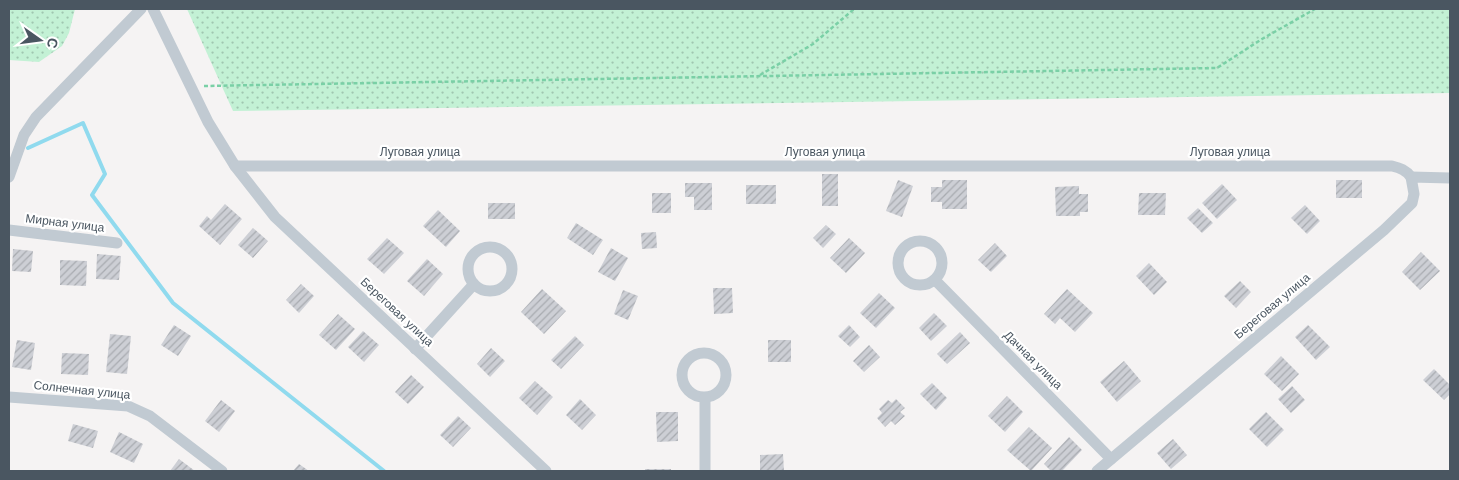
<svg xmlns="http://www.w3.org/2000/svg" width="1459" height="480" viewBox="0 0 1459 480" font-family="Helvetica,sans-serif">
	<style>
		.grass { fill: url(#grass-dots) }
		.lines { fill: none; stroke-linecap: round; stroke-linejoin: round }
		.stream { stroke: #90daee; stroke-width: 4 }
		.building { fill: url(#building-hatch) }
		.path { stroke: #7ad0a6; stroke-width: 2.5; stroke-dasharray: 4 2.5; stroke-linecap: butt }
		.minor { stroke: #c1cad2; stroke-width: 11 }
		.labels { text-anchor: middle; stroke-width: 4.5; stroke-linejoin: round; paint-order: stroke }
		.street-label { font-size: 12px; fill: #4a5661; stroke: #fff }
	</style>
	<defs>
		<pattern id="grass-dots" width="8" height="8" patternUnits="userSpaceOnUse" patternTransform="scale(1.25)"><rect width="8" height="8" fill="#c3f1d5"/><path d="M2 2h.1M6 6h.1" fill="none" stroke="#a0c6b0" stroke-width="1.8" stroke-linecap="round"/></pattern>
		<pattern id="building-hatch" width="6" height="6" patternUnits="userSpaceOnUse" patternTransform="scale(1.25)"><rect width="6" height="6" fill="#cdcfd5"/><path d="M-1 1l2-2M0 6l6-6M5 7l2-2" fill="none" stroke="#a8abb0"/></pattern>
	</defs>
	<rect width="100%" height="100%" fill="#f5f3f3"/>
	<g class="grass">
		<polygon points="9,9 75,9 69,33 62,46 39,62 9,60"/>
		<polygon points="187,9 1450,9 1450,93 233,111"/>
	</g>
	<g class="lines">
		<polyline class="stream" points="28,148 83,123 105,174 92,195 173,303 384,471"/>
	</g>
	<g class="building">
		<rect x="822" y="174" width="16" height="32"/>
		<polygon points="898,180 913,186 902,217 886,211"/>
		<polygon points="942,180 967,180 967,209 942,209 942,202 931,202 931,187 942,187"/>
		<rect x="1336" y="180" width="26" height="18"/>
		<polygon points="685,183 712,183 712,210 694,210 694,197 685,197"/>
		<polygon points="1222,184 1237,200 1217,219 1202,203"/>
		<rect x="746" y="185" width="30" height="19"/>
		<polygon points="1079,186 1079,194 1088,194 1088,212 1080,212 1080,216 1056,216 1055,187"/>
		<rect x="652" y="193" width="19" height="20"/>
		<polygon points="1139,193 1166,193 1165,215 1138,215"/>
		<rect x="488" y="203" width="27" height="16"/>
		<polygon points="225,204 242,219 220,245 199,226 207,216 211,220"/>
		<polygon points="1305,205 1320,221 1307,234 1291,218"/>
		<polygon points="1198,208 1213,223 1202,233 1187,218"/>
		<polygon points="438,210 460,231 446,247 423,226"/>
		<polygon points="576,223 603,240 593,255 567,238"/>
		<polygon points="826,225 836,234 823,248 813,238"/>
		<polygon points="253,228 268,241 253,258 238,245"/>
		<polygon points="656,232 657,248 642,249 641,233"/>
		<polygon points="387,238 404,253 384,274 367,259"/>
		<polygon points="849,238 865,253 846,273 830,258"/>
		<polygon points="995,243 1007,256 991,272 978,260"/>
		<polygon points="611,248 628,258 615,281 598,272"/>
		<polygon points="13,249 33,251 31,272 12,271"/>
		<polygon points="1421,252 1440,271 1420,290 1402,272"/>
		<polygon points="97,254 121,256 119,280 96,279"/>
		<polygon points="427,259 443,274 424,296 407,281"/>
		<polygon points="60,260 87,261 86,286 60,285"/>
		<polygon points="1149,263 1167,282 1154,295 1136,276"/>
		<polygon points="1240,281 1251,292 1236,308 1224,296"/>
		<polygon points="301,284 314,296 299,313 286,300"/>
		<polygon points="713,288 732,288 733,313 714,314"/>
		<polygon points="542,289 566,311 544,334 521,312"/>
		<polygon points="1067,289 1093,313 1075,332 1060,318 1055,324 1044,314"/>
		<polygon points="623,290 638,296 628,320 614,314"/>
		<polygon points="879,293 895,308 876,328 860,313"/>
		<polygon points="934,313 947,326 931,341 919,328"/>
		<polygon points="338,314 355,329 336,350 319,335"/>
		<polygon points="174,325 191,336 178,356 161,345"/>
		<polygon points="849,325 860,337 850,347 838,336"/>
		<polygon points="1308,325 1330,347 1316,360 1295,337"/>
		<polygon points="363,331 379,345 364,362 348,347"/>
		<polygon points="960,332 970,343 947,364 937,354"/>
		<polygon points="110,334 131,336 127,374 106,372"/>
		<polygon points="575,336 584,345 561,369 551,360"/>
		<polygon points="17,340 35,343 31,370 12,367"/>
		<rect x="768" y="340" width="23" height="22"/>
		<polygon points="869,345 880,357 864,372 853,361"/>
		<polygon points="491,348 505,361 490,377 477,364"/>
		<polygon points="62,353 89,354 88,375 61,374"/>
		<polygon points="1281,356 1299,374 1282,391 1264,374"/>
		<polygon points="1124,361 1141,381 1117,402 1100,382"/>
		<polygon points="1434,369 1450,385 1450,394 1444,400 1423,380"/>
		<polygon points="411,375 424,387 408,404 395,392"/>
		<polygon points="535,381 553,397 537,415 519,398"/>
		<polygon points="932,383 947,398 936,410 920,394"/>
		<polygon points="1292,386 1305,400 1291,413 1278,399"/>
		<polygon points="1007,396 1023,412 1005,432 988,416"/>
		<polygon points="580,399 596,415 582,430 566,415"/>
		<polygon points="896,399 905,408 900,412 905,416 895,425 891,421 885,427 877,418 882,413 879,409 888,400 892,403"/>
		<polygon points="221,400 235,411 219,432 205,421"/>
		<polygon points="656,412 678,412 678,441 657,442"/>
		<polygon points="1266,412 1284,430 1267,447 1249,429"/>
		<polygon points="458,416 471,428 453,447 440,435"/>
		<polygon points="73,424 98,431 93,448 68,441"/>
		<polygon points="1029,427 1052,448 1031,471 1007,450"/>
		<polygon points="119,432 143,444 134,463 110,452"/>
		<polygon points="1069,437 1082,450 1062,471 1051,471 1044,464"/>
		<polygon points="1173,439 1187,455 1171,469 1157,453"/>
		<polygon points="783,454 784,471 760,471 760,455"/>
		<polygon points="179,459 195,471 170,471"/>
		<polygon points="299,464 309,471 293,471"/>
		<rect x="645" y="469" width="26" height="2"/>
	</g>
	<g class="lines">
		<g class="path">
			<polyline points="760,75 813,44 854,9"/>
			<polyline points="204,86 1217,68 1262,39 1315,9"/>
		</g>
		<g class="minor">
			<polyline points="153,9 208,122 235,166 275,217 546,471"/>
			<path d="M235 166H1392C1400 168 1406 170 1411 177"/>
			<polyline points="9,177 24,135 36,117 141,9"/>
			<polyline points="9,230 117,243"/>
			<circle cx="920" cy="263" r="22"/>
			<circle cx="490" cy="269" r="22"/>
			<polyline points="935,280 1111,459"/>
			<polyline points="415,349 474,284"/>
			<circle cx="704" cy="375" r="22"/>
			<polyline points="9,397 128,406 150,416 222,471"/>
			<polyline points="705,398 705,471"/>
			<polyline points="1097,471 1384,230 1412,203 1414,194 1411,177 1450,178"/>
		</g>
	</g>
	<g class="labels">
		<g class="street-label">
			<text x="420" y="156">Луговая улица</text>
			<text x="825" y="156">Луговая улица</text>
			<text x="1230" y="156">Луговая улица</text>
			<text transform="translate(65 223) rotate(7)" y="4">Мирная улица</text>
			<text transform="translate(1272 306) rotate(-40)" y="4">Береговая улица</text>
			<text transform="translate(397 312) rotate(43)" y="4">Береговая улица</text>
			<text transform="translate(1033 360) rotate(45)" y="4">Дачная улица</text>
			<text transform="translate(82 390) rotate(6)" y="4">Солнечная улица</text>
		</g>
	</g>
	<rect width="1459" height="480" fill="none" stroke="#4a5661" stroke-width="20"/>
	<g transform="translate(40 40) rotate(104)" stroke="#ffffff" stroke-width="4" paint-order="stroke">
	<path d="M0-4L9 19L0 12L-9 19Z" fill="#4a5661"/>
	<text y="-8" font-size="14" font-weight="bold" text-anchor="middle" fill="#4a5661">С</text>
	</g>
</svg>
